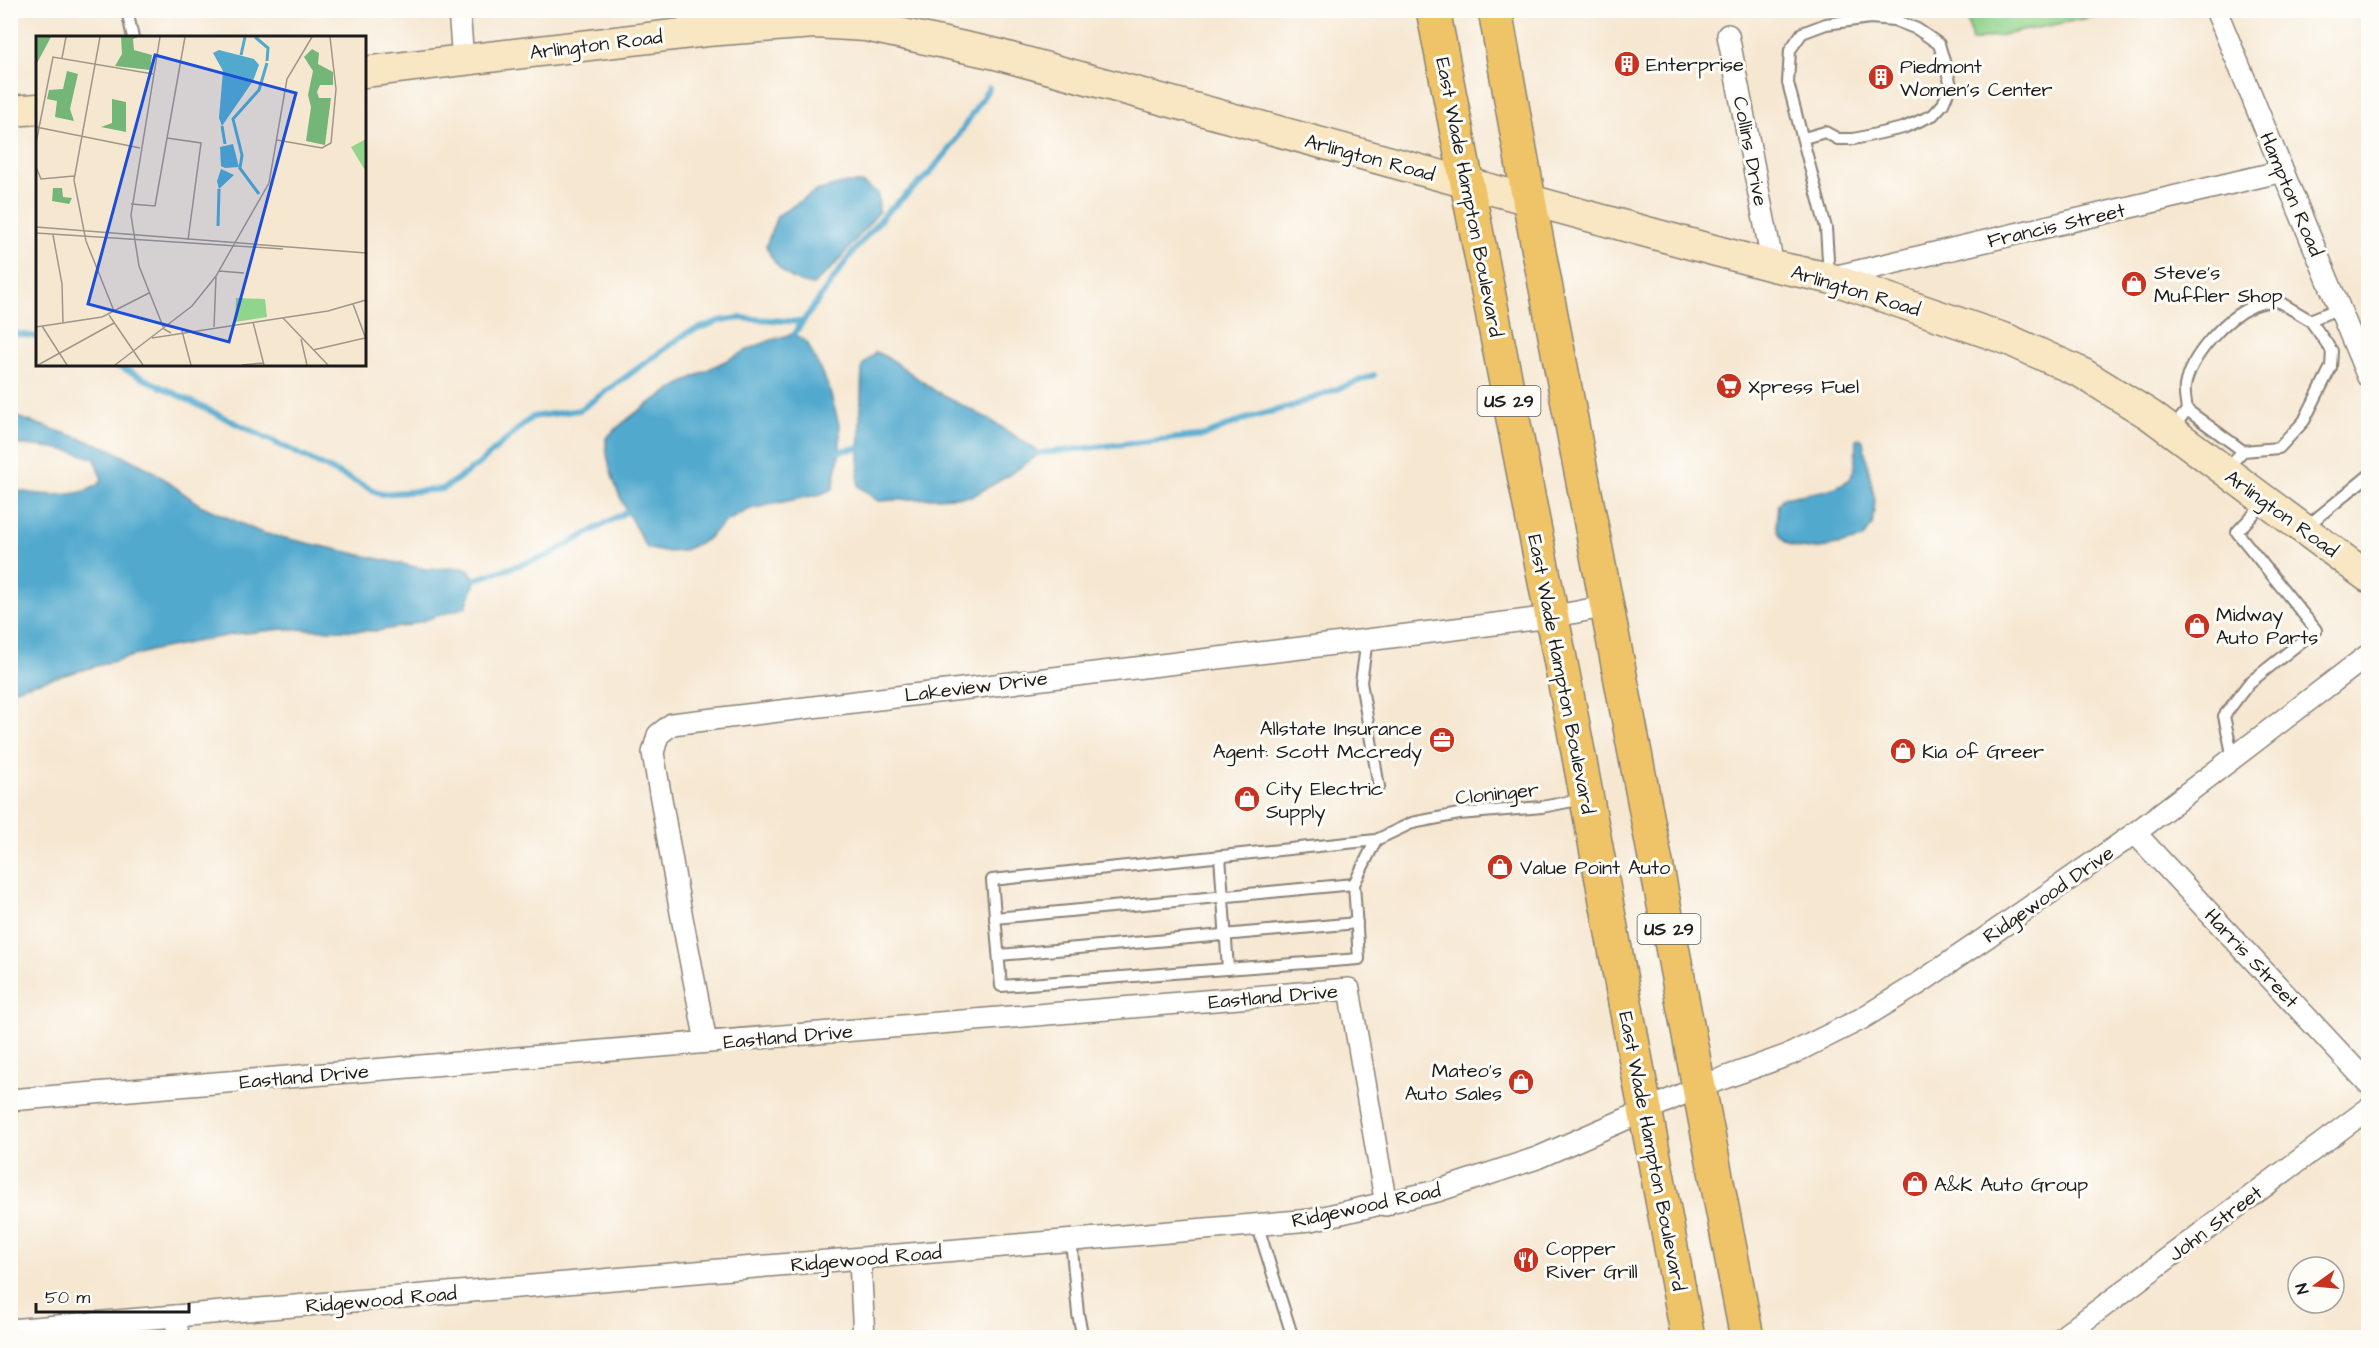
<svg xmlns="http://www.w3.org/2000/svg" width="2379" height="1348" viewBox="0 0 2379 1348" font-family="'Architects Daughter',sans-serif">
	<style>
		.green { fill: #91d48c; stroke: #567854; stroke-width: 1.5 }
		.water { fill: #51a9ce; stroke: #366275; stroke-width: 1.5 }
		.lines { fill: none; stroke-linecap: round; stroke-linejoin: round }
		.stream { stroke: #51a9ce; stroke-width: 6 }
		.lane-casing { stroke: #898276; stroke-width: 14 }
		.street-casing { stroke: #898276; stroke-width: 24 }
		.secondary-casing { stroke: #898276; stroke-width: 33 }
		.primary-casing { stroke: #898276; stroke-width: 36 }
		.lane { stroke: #fff; stroke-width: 10 }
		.street { stroke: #fff; stroke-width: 21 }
		.secondary { stroke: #f9e7c3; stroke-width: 30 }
		.primary { stroke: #efc469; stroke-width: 33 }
		.labels { text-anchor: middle; stroke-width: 6; stroke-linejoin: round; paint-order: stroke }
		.shield { fill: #fdfcf7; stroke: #605f5e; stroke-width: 1.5 }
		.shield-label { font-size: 18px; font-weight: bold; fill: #1c1c1c }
		.street-label { font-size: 20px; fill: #1c1c1c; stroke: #fdfcf7 }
		.poi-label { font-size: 20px; fill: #1c1c1c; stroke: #fdfcf7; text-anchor: start }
		.inset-river { fill: none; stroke: #51a9ce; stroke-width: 3 }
		.inset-road { fill: none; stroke: #9f9689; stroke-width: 1.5 }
		.view { fill: #1d4ed8; fill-opacity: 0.15; stroke: #1d4ed8; stroke-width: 3 }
		.inset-edge { fill: none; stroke: #1c1c1c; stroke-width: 3 }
	</style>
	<rect width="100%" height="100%" fill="#fdfcf7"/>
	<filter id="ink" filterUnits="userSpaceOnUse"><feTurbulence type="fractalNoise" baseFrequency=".0167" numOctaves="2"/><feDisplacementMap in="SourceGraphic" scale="12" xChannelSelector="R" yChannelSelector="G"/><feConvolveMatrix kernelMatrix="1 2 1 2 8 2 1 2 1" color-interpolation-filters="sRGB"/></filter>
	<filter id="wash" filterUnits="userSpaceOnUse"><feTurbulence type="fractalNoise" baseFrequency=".008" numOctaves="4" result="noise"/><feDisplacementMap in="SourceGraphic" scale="24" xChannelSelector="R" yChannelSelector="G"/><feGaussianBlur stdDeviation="1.35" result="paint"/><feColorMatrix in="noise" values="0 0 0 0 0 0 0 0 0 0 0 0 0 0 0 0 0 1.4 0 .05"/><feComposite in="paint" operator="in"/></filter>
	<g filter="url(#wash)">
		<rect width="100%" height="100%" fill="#f6e7d1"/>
		<polygon class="green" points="1966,11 1966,10 2123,11 1972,41"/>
		<g class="water">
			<path d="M846 183H862L878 193 879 212 834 266 813 285C790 282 775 268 766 246L777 216 816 191Z"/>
			<path d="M794 334 807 342 829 388 840 428V451L833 489 821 494 750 509 725 522 706 540 682 551 663 552 647 548C629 517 605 475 606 438 640 405 683 382 725 361 749 349 768 339 794 334Z"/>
			<polygon points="876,352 892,360 937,392 992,421 1041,453 1006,477 973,496 878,501 858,486 862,366"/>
			<path d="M11 415 106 447 153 471 200 505 262 533 425 569 466 568 476 579 466 607 406 626 377 631 284 629 235 634 154 650 11 690V489C33 495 86 501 102 480L95 459C67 448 40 446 11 444Z"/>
			<path d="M1860 438 1863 441 1875 501 1872 526 1862 539C1841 544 1795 559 1781 537 1774 528 1777 514 1778 504L1783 498C1800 494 1842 491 1851 477 1857 467 1855 450 1856 439Z"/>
		</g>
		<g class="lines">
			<g class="stream">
				<polyline points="10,333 38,337"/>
				<polyline points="794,334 852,253 886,213 928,175 951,147 989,88"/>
				<polyline points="114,364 381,494 443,489 479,464 532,417 580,410 687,333 719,321 740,318 802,322"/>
				<polyline points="840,451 859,448"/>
				<polyline points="1041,453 1206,435 1242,420 1292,406 1374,375"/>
				<polyline points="476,579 547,556 626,512"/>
			</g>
		</g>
	</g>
	<g filter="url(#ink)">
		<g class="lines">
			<g class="lane-casing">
				<g id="lane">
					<polyline points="127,10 133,38"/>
					<polyline points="1804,138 1825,132 1838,139 1854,139 1903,128 1933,115 1943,104 1951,85 1939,44 1917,29 1894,20 1870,18 1826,24 1802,33 1790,50 1788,83 1826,228 1829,275"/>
					<polyline points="2310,320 2340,308"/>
					<polyline points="2187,410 2243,451"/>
					<path d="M2173 428 2187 410C2186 402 2184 394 2185 386 2190 357 2225 318 2253 306 2260 303 2268 302 2276 300L2310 320 2332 351 2331 367 2304 421 2279 448 2243 451 2227 468"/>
					<polyline points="2306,527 2368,476"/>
					<polyline points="1367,640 1361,682 1379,787"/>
					<polyline points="2233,758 2224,716 2249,683 2316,630 2237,532 2265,502"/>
					<polyline points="1376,840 1354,884 1359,959 1001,986 992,880 1376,840 1412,823 1459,814 1542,807 1583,799"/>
					<polyline points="1220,856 1228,969"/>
					<polyline points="995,918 1354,884"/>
					<polyline points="999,955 1357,923"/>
					<polyline points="1257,1224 1293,1338"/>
					<polyline points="1071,1239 1078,1314 1083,1338"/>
				</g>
			</g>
			<g class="street-casing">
				<g id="street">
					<polyline points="459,10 463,61"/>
					<polyline points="2216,10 2368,377"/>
					<polyline points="1728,35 1773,266"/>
					<polyline points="1829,278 2283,171"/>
					<polyline points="2135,833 2368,1083"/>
					<polyline points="706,1042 679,902 653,753 658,735 672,724 1367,640 1551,617 1608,606"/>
					<polyline points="10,1100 1349,989 1386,1205"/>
					<polyline points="860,1260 864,1338"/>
					<polyline points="176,1316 178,1338"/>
					<polyline points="10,1330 1311,1220 1437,1191 1537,1158 1699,1087 1791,1054 1861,1019 1918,984 1987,937 2135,833 2368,655"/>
					<polyline points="2061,1338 2368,1109"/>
				</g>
			</g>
			<g class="secondary-casing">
				<g id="secondary">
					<polyline points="364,72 707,31 815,23 866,26 996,54 1698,246 1773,266 1829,278 2009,340 2082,373 2150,415 2368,577"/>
					<polyline points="10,111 38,109"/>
				</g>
			</g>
			<g class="primary-casing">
				<g id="primary">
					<polyline points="1433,10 1573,725 1688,1338"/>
					<polyline points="1495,10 1529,200 1747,1338"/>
				</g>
			</g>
			<use href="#lane" class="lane"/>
			<use href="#street" class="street"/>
			<use href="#secondary" class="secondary"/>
			<use href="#primary" class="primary"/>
		</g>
	</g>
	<defs>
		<g id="building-disc" transform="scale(1.35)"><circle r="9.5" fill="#c8321e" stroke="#fdfcf7"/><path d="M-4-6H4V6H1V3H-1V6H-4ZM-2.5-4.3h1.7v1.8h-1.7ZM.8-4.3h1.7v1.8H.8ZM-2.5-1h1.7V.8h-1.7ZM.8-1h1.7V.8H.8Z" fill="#fff"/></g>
		<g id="shop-disc" transform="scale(1.35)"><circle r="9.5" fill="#c8321e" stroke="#fdfcf7"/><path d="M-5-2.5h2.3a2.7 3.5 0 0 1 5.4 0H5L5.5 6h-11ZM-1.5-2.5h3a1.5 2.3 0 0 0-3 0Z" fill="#fff"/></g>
		<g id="supermarket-disc" transform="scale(1.35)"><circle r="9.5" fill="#c8321e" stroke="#fdfcf7"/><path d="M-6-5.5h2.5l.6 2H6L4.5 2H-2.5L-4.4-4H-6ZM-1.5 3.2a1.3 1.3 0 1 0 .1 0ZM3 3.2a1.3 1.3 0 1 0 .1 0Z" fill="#fff"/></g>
		<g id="office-disc" transform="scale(1.35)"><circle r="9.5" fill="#c8321e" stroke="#fdfcf7"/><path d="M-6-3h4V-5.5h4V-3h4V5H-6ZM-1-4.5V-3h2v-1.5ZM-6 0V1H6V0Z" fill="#fff"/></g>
		<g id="restaurant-disc" transform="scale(1.35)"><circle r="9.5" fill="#c8321e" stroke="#fdfcf7"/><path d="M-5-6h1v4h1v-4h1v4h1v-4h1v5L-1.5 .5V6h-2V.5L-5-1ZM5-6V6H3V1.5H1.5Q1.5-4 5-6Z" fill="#fff"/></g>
	</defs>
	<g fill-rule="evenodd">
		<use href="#building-disc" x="1627" y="64"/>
		<use href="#building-disc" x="1881" y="77"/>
		<use href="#shop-disc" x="2134" y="284"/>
		<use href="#supermarket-disc" x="1729" y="386"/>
		<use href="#shop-disc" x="2197" y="626"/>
		<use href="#office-disc" x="1442" y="740"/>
		<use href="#shop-disc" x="1903" y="751"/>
		<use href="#shop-disc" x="1247" y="799"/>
		<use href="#shop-disc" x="1500" y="867"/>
		<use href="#shop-disc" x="1521" y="1082"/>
		<use href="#shop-disc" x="1915" y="1184"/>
		<use href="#restaurant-disc" x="1526" y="1260"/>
	</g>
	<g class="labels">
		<g class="shield">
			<rect x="1477.5" y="386" width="63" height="30" rx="4.5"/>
			<rect x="1637.5" y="914" width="63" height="30" rx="4.5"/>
		</g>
		<g class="shield-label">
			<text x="1509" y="407">US 29</text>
			<text x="1669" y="935">US 29</text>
		</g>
		<g class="street-label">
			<text transform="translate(596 44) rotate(-7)" y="7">Arlington Road</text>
			<text transform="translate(1751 151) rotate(79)" y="7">Collins Drive</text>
			<text transform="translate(1370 157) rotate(15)" y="7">Arlington Road</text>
			<text transform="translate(2292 194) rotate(67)" y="7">Hampton Road</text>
			<text transform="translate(1470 197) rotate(79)" y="7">East Wade Hampton Boulevard</text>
			<text transform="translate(2056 225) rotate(-13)" y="7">Francis Street</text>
			<text transform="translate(1856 290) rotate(17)" y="7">Arlington Road</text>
			<text transform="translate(2282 513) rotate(36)" y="7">Arlington Road</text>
			<text transform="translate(1562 674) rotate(79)" y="7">East Wade Hampton Boulevard</text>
			<text transform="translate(976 686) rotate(-7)" y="7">Lakeview Drive</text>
			<text transform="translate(1497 793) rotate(-6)" y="7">Cloninger</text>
			<text transform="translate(2048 894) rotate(-35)" y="7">Ridgewood Drive</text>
			<text transform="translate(2252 958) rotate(47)" y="7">Harris Street</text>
			<text transform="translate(1273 996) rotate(-5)" y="7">Eastland Drive</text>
			<text transform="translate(788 1036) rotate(-5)" y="7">Eastland Drive</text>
			<text transform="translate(304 1076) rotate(-5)" y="7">Eastland Drive</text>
			<text transform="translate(1653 1151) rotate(79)" y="7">East Wade Hampton Boulevard</text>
			<text transform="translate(1366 1205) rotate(-12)" y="7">Ridgewood Road</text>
			<text transform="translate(2215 1223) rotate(-37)" y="7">John Street</text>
			<text transform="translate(866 1258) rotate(-5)" y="7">Ridgewood Road</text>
			<text transform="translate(381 1299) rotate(-5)" y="7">Ridgewood Road</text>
		</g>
		<g class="poi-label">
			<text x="1646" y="71">Enterprise</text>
			<text x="1900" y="73">Piedmont<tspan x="1900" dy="23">Women's Center</tspan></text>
			<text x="2154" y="279">Steve's<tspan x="2154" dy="23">Muffler Shop</tspan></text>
			<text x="1748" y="393">Xpress Fuel</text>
			<text x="2216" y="621">Midway<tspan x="2216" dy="23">Auto Parts</tspan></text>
			<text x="1422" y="735" text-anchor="end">Allstate Insurance<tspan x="1422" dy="23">Agent: Scott Mccredy</tspan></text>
			<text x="1922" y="758">Kia of Greer</text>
			<text x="1266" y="795">City Electric<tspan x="1266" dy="23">Supply</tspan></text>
			<text x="1520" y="874">Value Point Auto</text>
			<text x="1502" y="1077" text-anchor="end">Mateo's<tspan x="1502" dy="23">Auto Sales</tspan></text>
			<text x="1934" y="1191">A&amp;K Auto Group</text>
			<text x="1546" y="1255">Copper<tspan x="1546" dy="23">River Grill</tspan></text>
		</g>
	</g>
	<g transform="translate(36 36)">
		<rect width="330" height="330" fill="#f6e7d1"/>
		<path d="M330 103V136L315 111ZM200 262 229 263 231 281 199 286Z" fill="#91d48c"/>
		<path d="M0 1H15L0 29ZM85 1H102L97 3 98 14 116 19 114 34 79 30 86 18ZM276 13 283 17 282 28 297 36V49H284L281 56 283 62H295L289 109 270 105 275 71 272 59 277 35 268 21ZM31 35 42 38 34 73 38 85 19 81 21 65 11 63 13 54 27 53ZM76 63 90 66V96L65 91 76 87ZM17 152H26L27 161 36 162 33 168 16 165Z" fill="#74b678"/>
		<path d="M183 14 218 23 223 29 217 45 186 90 183 82 187 35 177 17ZM197 108 203 131 189 132 185 130 184 111ZM185 133 198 139 183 153 181 145Z" fill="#51a9ce"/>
		<path class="inset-river" d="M219 1 232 12 231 25M205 19 209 1M186 90 189 108M203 131 223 158M204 132 206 119 197 83 223 54 231 27M182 190 183 153"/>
		<path class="inset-road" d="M64 1 38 144 50 205 78 275M124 1 95 179 103 230 128 293 135 297M26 22 30 1M0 91 104 112M131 102 165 107 152 204M241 104 286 112 295 107 300 53 294 1M0 107 17 21 117 38M0 131 5 143 38 140M95 168 119 170 149 1M0 191 330 217M0 197 247 213M17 199 26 248 27 287M183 235 208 237M317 268 330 303M73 279 107 329M247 282 292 329M217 286 228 329M6 290 31 329M0 291 66 281 113 257M178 291 180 241M146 295 155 329M116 302 292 275 330 264M265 303 271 329M277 314 329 302M2 329 78 287M79 329 156 270 180 240 233 147 251 43 276 1M206 329 227 327"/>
		<path class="view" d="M119 19 260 57 193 306 52 268Z"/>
		<rect width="330" height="330" class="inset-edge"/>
	</g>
	<rect width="2379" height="1348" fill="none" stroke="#fdfcf7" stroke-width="36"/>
	<g transform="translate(2316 1285) rotate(255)"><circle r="28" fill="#fdfcf7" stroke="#a3a29f" stroke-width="1.5"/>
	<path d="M0-4.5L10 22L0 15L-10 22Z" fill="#c8321e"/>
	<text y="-9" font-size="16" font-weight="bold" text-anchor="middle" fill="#1c1c1c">N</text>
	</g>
	<path d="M36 1303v9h153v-9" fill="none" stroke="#1c1c1c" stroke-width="3"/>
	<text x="45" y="1303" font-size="18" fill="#1c1c1c" stroke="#fdfcf7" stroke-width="4.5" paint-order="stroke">50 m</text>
</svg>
